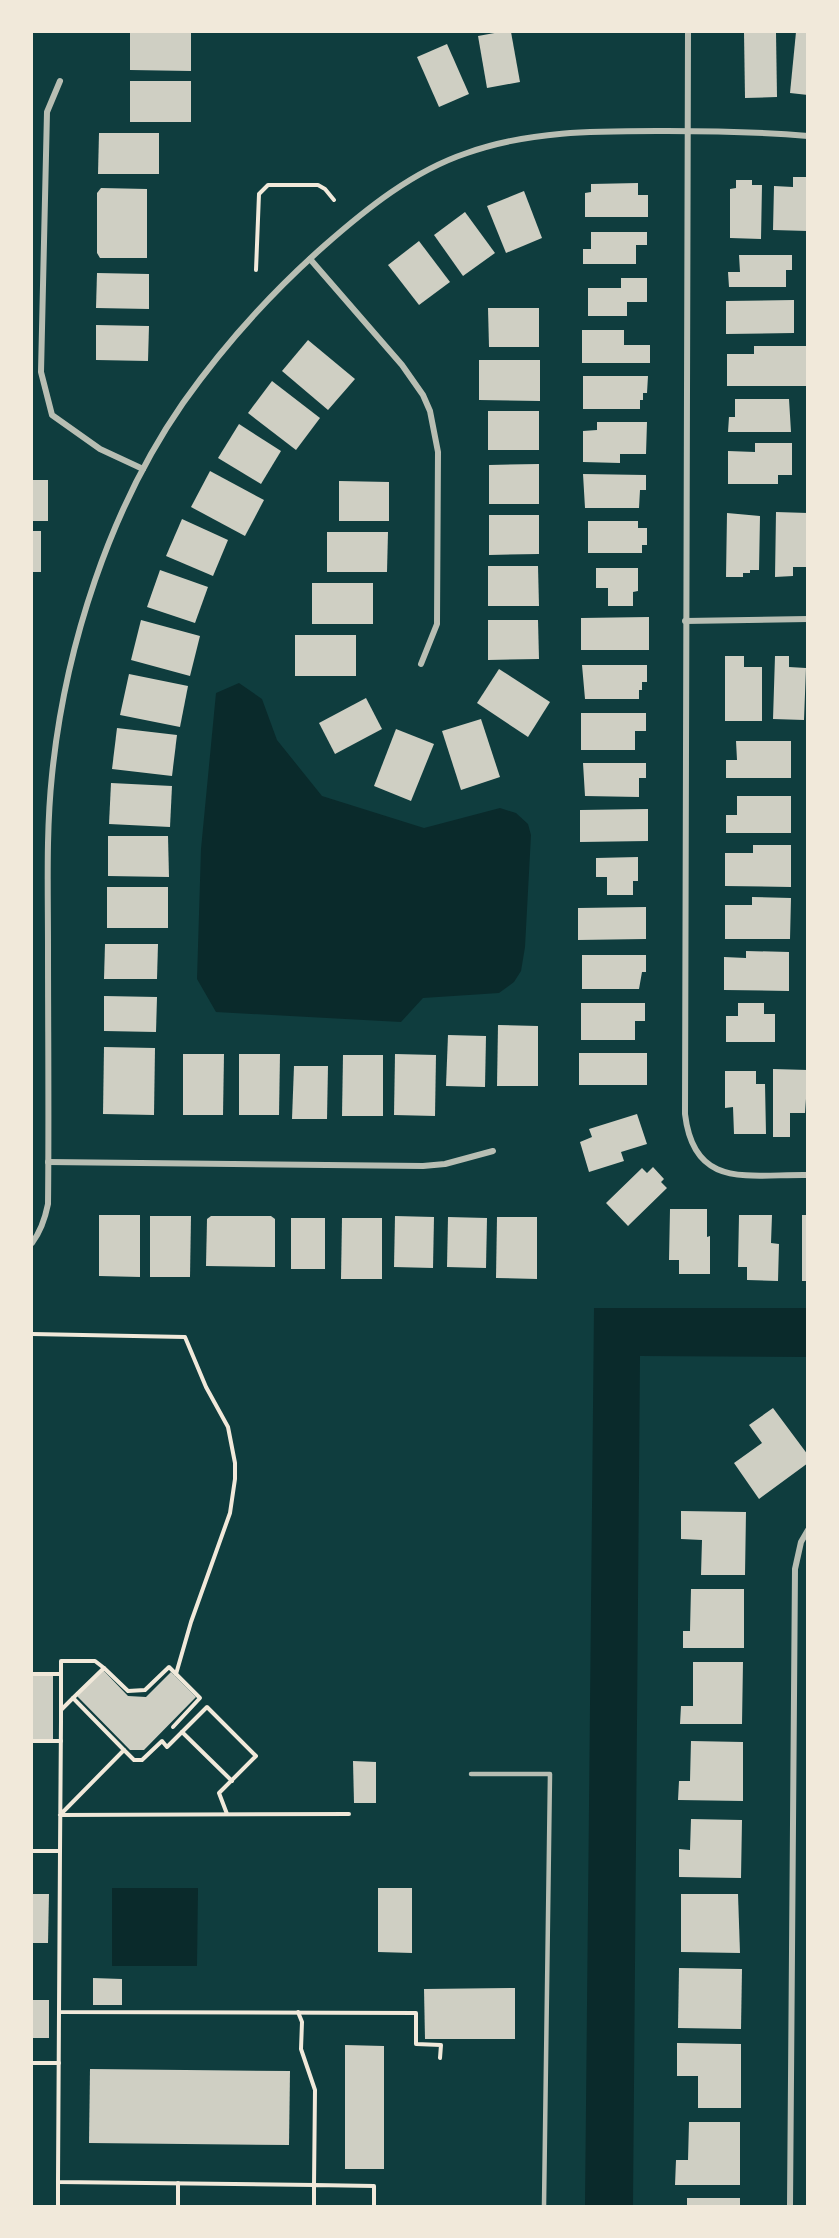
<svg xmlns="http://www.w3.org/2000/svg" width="839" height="2238" viewBox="0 0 839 2238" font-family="'Asap Condensed',sans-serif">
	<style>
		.water { fill: #0a2a2b }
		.building { fill: #cfcfc3 }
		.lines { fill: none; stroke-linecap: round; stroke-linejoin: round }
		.path { stroke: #f1e9da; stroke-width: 4 }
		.service { stroke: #b8beb3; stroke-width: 4.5 }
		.minor { stroke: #b8beb3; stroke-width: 6 }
	</style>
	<rect width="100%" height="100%" fill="#0f3d3e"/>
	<g class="water">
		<polygon points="239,683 262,699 277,740 322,796 424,828 500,808 516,813 528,824 531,835 525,947 521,971 514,982 499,993 423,998 401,1022 216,1012 197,979 201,849 216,693"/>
		<polygon points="594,1308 808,1308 807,1357 640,1356 633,2206 585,2206"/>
		<polygon points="112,1888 198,1888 197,1966 112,1966"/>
	</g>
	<g class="building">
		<polygon points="130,32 191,32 191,71 130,70"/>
		<polygon points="500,32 511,32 520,82 487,88 478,36"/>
		<polygon points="744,32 776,32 777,97 745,98"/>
		<polygon points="796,32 808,32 808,95 790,93"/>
		<polygon points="447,44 469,94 439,107 417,57"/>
		<rect x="130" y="81" width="61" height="41"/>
		<polygon points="99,133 159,133 159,174 98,174"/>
		<polygon points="793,177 808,177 808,231 773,230 774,186 793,187"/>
		<polygon points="736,180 752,180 752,185 762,185 761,239 730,238 730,189 736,188"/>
		<polygon points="638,183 638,195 648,195 648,217 585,217 585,193 591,192 591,184"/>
		<polygon points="101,188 147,189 147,258 100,258 97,253 97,193"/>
		<polygon points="524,191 542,238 506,253 487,206"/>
		<polygon points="465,212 495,253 463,276 434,235"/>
		<polygon points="591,232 647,232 647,245 636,245 636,264 583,264 583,249 591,249"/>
		<polygon points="419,241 450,282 419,305 388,265"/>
		<polygon points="739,255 792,255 792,270 786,270 786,287 729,287 728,272 740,272"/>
		<polygon points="97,273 149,274 149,309 96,308"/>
		<polygon points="621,278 647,278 647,302 627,302 627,316 588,316 588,288 621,288"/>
		<polygon points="794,300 794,333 726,334 726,301"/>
		<polygon points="488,308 539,308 539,347 489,347"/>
		<polygon points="96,325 149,326 148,361 96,360"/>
		<polygon points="582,330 624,330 624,345 650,345 650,363 582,363"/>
		<polygon points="308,340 355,379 328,410 282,371"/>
		<polygon points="754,346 808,346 808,386 727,386 727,354 754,354"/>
		<polygon points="479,360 540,360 540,401 479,400"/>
		<polygon points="583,376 648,376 647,393 643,393 643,400 640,400 640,409 583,409"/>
		<polygon points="272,381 320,418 296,450 248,413"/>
		<polygon points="735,399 789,399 791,432 728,432 729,417 735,417"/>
		<rect x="488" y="411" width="51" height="39"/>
		<polygon points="597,422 647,422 646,454 620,454 620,463 583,462 583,431 597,430"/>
		<polygon points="239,424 281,451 261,484 218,458"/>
		<polygon points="755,443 792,443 792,475 778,475 778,484 728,484 728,451 755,452"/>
		<polygon points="539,464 539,504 489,504 489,465"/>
		<polygon points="210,471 264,500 245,536 191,507"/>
		<polygon points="583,474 646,475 646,490 640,490 639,508 585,508"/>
		<rect x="32" y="480" width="16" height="41"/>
		<polygon points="339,481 389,482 389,521 339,521"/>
		<polygon points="776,512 808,513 808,567 793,567 793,576 775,577"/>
		<polygon points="727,513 760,516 759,570 750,570 750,573 743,573 743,577 726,577"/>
		<polygon points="489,515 539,515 539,554 489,555"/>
		<polygon points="182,519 228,540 213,576 166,556"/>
		<polygon points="588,521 638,521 638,528 647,528 647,545 642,545 642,553 588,553"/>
		<rect x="32" y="531" width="9" height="41"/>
		<polygon points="327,532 388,532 387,572 327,572"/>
		<polygon points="488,566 538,566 539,606 488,606"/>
		<polygon points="596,568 638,568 638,591 633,592 633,606 608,606 608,588 596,588"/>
		<polygon points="160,570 208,587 195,623 147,607"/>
		<rect x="312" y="583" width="61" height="41"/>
		<polygon points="649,617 649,650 581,650 581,618"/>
		<polygon points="141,620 200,636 190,676 131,660"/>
		<polygon points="488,620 538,620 539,659 488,660"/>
		<rect x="295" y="635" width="61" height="41"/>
		<polygon points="725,656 744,656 744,667 762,667 762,721 725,721"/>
		<polygon points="775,656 789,656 789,667 806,668 804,720 773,719"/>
		<polygon points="582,665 647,665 647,682 642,682 642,690 639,690 639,699 585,699"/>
		<polygon points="499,669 550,702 528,737 477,703"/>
		<polygon points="129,674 188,686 180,727 120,715"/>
		<polygon points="366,698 382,729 335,754 319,723"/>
		<polygon points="581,713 646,713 646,731 635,731 635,750 581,750"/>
		<polygon points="481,719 500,777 461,790 442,731"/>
		<polygon points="117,728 177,735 172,776 112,769"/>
		<polygon points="396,729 434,744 411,801 374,786"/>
		<polygon points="736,741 791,741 791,778 726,778 726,760 737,760"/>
		<polygon points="583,763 646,763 646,778 639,778 639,797 585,796"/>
		<polygon points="111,783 172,786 170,827 109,824"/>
		<polygon points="737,796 791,796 791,833 726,833 726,815 737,815"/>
		<polygon points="648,809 648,841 580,842 580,810"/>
		<polygon points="108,836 168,836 169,877 108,876"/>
		<polygon points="753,845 791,845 791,887 725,886 725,853 753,853"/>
		<polygon points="638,857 638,881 633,881 633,895 607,895 607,877 596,877 596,858"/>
		<rect x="107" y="887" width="61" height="41"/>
		<polygon points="752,897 791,898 790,939 725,939 725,905 752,905"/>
		<polygon points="646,907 646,939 578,940 578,908"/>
		<polygon points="105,944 158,944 157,979 104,979"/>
		<polygon points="746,951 789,952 789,991 724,990 724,957 746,958"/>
		<polygon points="582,955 646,955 646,972 642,972 639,989 582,989"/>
		<polygon points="104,996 157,997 156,1032 104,1031"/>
		<polygon points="581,1003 645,1003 645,1021 635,1021 635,1040 581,1040"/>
		<polygon points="738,1003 764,1003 764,1014 775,1014 775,1042 726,1042 726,1016 738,1016"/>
		<polygon points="498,1025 538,1026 538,1086 497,1086"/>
		<polygon points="448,1035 486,1036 485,1087 446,1086"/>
		<polygon points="104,1047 155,1048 154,1115 103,1114"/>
		<rect x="579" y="1053" width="68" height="32"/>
		<polygon points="183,1054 224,1054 223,1115 183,1115"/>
		<polygon points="239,1054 280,1054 279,1115 239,1115"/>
		<polygon points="395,1054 436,1055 435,1116 394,1115"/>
		<polygon points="343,1055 383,1055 383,1116 342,1116"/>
		<polygon points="294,1066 328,1066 327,1119 292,1119"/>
		<polygon points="773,1069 808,1070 805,1113 790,1113 790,1137 773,1137"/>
		<polygon points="725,1071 756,1071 756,1084 765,1084 766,1134 734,1134 733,1107 725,1108"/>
		<polygon points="637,1114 647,1144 621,1152 624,1161 589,1172 580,1142 592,1137 589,1129"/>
		<polygon points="653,1167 664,1179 661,1182 667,1188 628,1226 606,1203 642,1168 647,1173"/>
		<polygon points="670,1209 707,1209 707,1237 710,1236 710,1274 679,1274 679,1260 669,1260"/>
		<polygon points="99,1215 140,1215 140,1277 99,1276"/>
		<polygon points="739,1215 772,1215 771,1243 779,1244 778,1281 747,1280 747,1267 738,1267"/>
		<rect x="802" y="1215" width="6" height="66"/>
		<polygon points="150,1216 191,1216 190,1277 150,1277"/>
		<polygon points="211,1216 271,1216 275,1219 275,1267 206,1266 207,1219"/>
		<polygon points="395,1216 434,1217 433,1268 394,1267"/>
		<polygon points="448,1217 487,1218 486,1268 447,1267"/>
		<polygon points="497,1217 537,1217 537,1279 496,1278"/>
		<rect x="291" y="1218" width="34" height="51"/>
		<polygon points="342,1218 382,1218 382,1279 341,1279"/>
		<polygon points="773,1408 808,1455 808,1463 759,1499 734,1463 762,1443 749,1425"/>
		<polygon points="681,1511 746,1512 745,1575 701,1575 702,1540 681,1539"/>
		<polygon points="691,1589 744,1589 744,1648 683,1648 683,1631 690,1631"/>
		<polygon points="693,1662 743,1662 742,1724 680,1724 681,1706 693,1706"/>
		<polygon points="103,1670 128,1696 146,1697 171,1672 196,1697 144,1750 130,1750 77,1696"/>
		<polygon points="32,1676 53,1676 53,1739 32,1740"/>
		<polygon points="691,1741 743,1742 743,1801 678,1800 679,1781 690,1781"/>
		<polygon points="353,1761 376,1762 376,1803 354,1803"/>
		<polygon points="691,1819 742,1820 741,1878 679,1877 679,1849 690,1850"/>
		<polygon points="378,1888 412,1888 412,1953 378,1952"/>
		<polygon points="32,1894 49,1894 48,1943 32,1943"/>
		<polygon points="681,1894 738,1894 740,1953 681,1952"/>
		<polygon points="679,1968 742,1969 741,2029 678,2028"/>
		<polygon points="93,1978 122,1979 122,2005 93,2005"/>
		<polygon points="515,1988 515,2039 425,2039 424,1989"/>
		<rect x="32" y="2000" width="17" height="38"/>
		<polygon points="677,2043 741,2044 741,2108 698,2108 698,2076 677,2076"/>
		<polygon points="345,2045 384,2046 384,2169 345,2169"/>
		<polygon points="90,2069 290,2071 289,2145 89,2143"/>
		<polygon points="689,2122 740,2122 740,2185 675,2185 676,2160 688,2160"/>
		<rect x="687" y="2198" width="53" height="8"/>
	</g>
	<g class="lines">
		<g class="path">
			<polyline points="256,270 259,194 268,185 318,185 325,189 334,200"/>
			<polyline points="32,1334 185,1337 206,1387 228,1427 235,1463 235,1479 230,1513 191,1622 176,1674"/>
			<polyline points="32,1674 61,1674 61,1710"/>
			<polyline points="61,1674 61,1661 95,1661 104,1668"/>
			<polyline points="73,1698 104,1668 128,1691 145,1690 169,1667 200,1698 173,1727"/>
			<polyline points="32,1741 61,1741"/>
			<polyline points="124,1750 134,1760 142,1760 162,1741 167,1747 182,1732"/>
			<polyline points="227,1814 219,1793 256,1756 207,1707 182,1732 232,1781"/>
			<polyline points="61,1815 349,1814"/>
			<polyline points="32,1851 60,1851 61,1721 61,1710 73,1698 124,1750 60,1815"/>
			<polyline points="60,1851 59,2012 416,2013 416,2044 441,2045 440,2058"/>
			<polyline points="59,2012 58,2182 314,2185 315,2090 301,2049 302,2022 298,2012"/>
			<polyline points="32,2063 59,2063"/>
			<polyline points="58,2182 58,2206"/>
			<polyline points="178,2206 178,2183"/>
			<polyline points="314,2206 314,2185 374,2186 374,2206"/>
		</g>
		<polyline class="service" points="471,1774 550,1774 544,2206"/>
		<g class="minor">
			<path d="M688 32 685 1114C694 1190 748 1174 808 1175"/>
			<polyline points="60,81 47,112 41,372 52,415 100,449 143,469"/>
			<polyline points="310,259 402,365 423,395 430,411 438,452 437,624 421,664"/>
			<polyline points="685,621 808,619"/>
			<polyline points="48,1162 423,1166 445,1164 493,1151"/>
			<path d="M32 1243C41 1231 45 1219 48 1204 49 1118 48 1032 48 946 48 889 46 832 52 775 65 647 110 508 183 403 224 345 271 293 324 246 366 209 413 171 467 153 532 130 599 131 667 131 714 131 761 132 808 136"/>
			<polyline points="790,2206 795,1569 801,1542 808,1530"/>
		</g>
	</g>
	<rect width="839" height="2238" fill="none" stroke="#f1e9da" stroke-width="66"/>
</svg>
